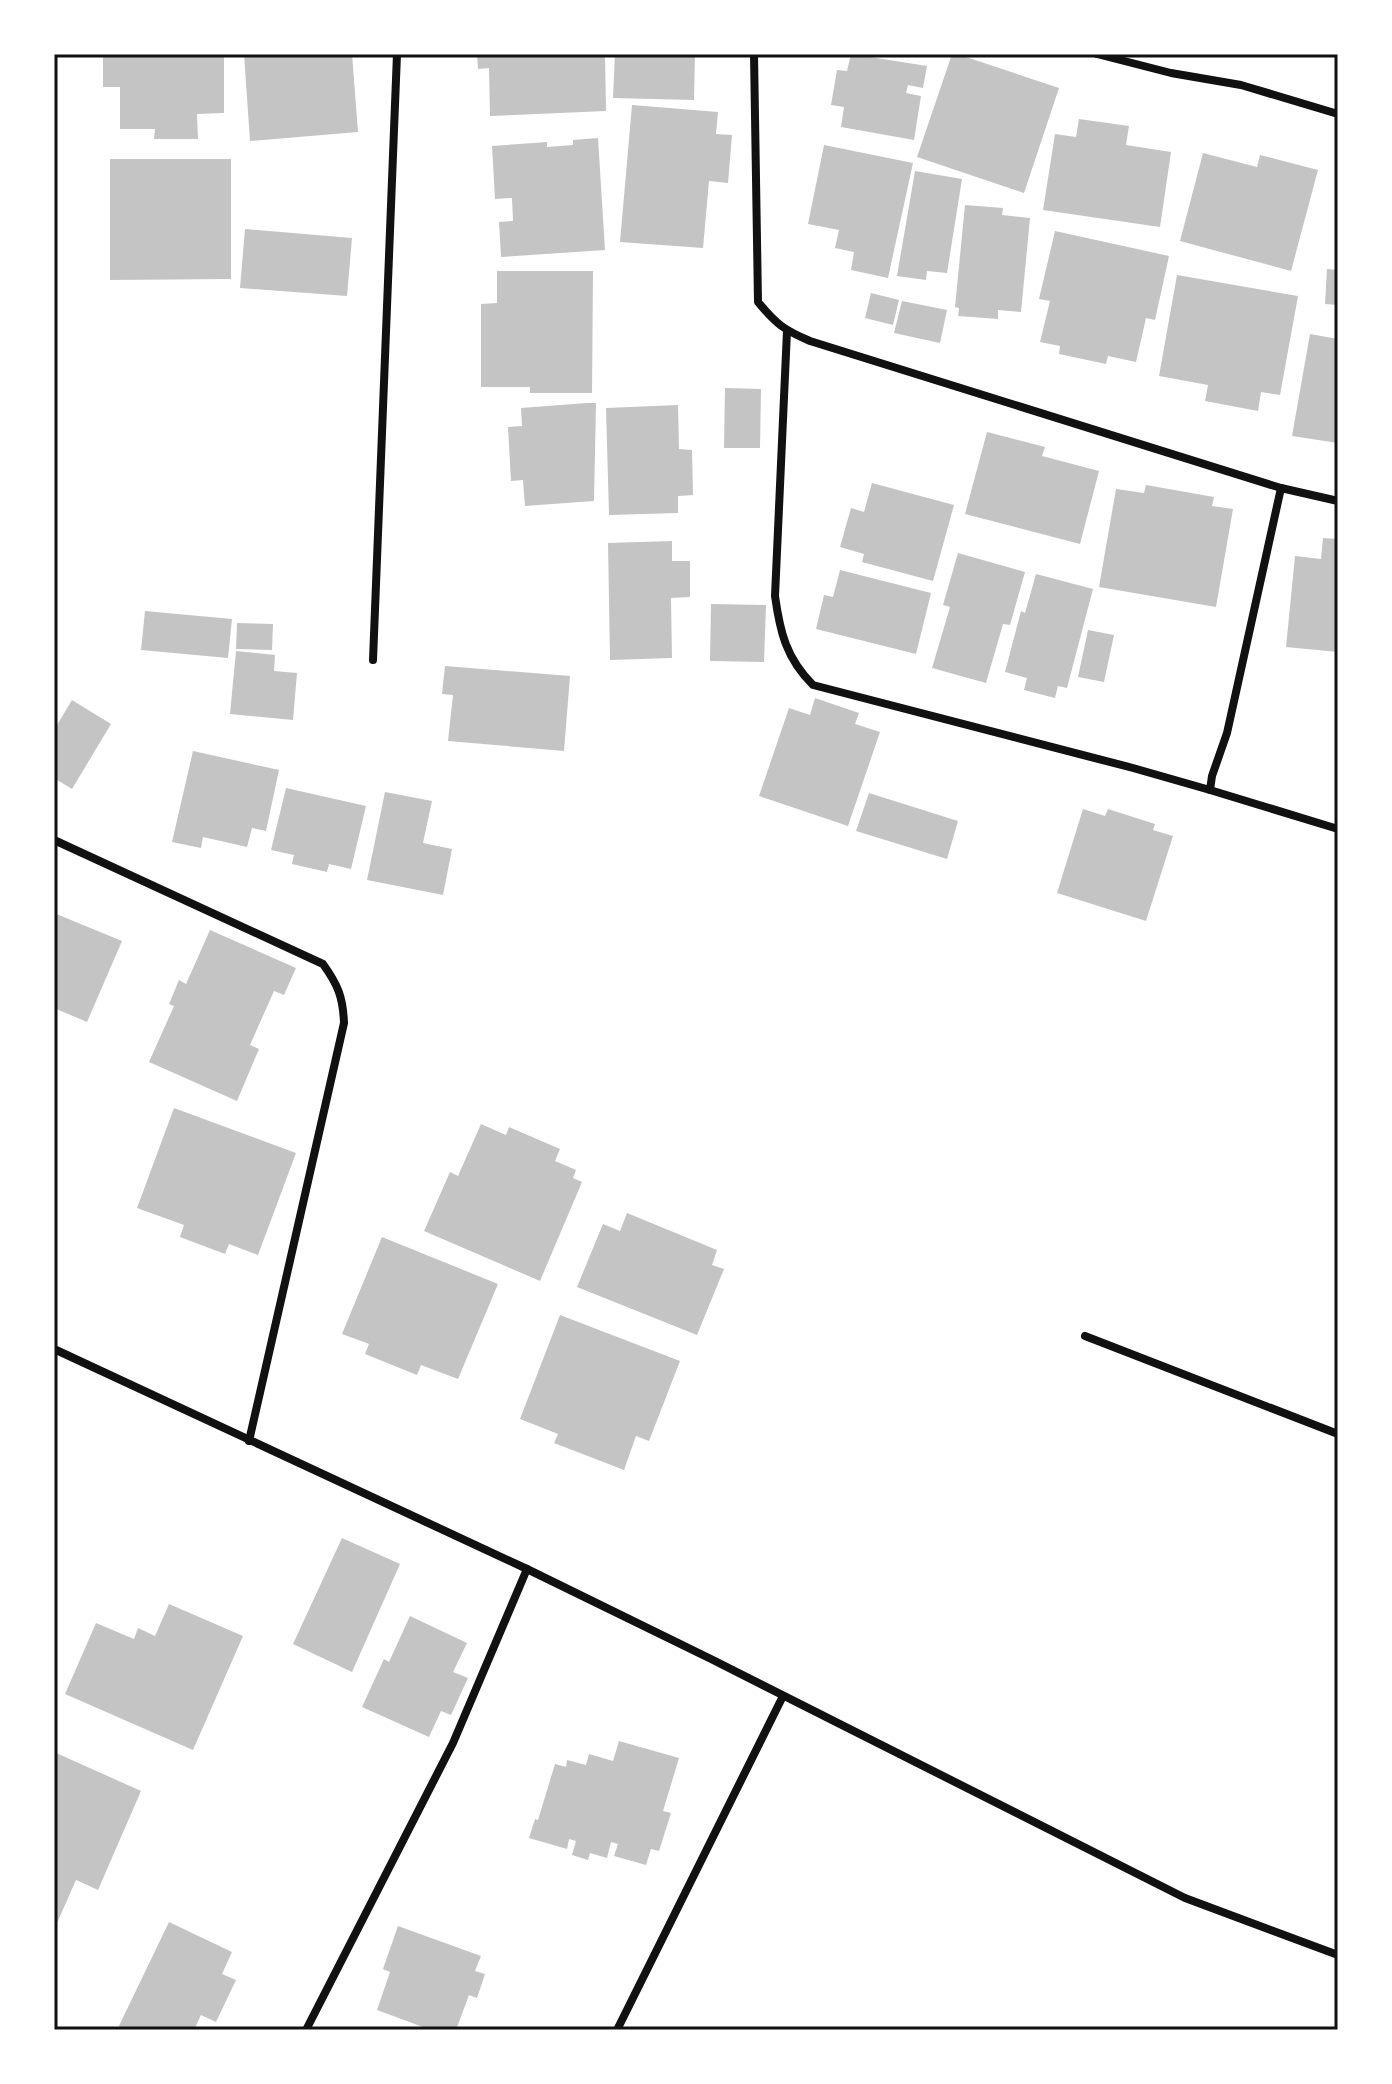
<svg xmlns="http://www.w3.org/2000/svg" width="1392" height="2084" viewBox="0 0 1392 2084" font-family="Inter,sans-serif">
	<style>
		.building { fill: #c4c4c4 }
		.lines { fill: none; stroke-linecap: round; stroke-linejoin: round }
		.minor { stroke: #111; stroke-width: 8 }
		.neatline { fill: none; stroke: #111; stroke-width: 3 }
	</style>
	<rect width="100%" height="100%" fill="#fff"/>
	<g class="building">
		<polygon points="103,54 224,54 224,113 197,114 198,139 154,139 155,129 120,129 120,87 103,87"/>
		<polygon points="244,54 352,54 358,132 250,141"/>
		<polygon points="477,54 605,54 606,111 490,116 489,68 478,69"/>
		<polygon points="615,54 695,54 694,100 613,98"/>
		<polygon points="851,54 927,66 923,88 908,85 906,93 921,96 914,140 841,127 844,107 831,105 837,70 847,71"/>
		<polygon points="952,54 957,54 1059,88 1024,193 917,157"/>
		<polygon points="632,105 718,112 716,134 732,135 728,183 709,181 703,248 620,242"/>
		<polygon points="1079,119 1129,126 1126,145 1171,152 1160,227 1043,210 1055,134 1076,137"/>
		<polygon points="598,138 605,250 501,257 499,222 513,221 512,198 495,199 492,146 547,142 547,147 573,145 573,140"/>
		<polygon points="824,145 913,163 888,278 851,270 854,252 835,248 839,230 808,224"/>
		<polygon points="1203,153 1257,167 1260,155 1318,170 1291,271 1180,241"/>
		<polygon points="110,159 231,159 231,279 110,280"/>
		<polygon points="915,171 962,179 947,273 927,271 926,280 897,276"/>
		<polygon points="965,205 1003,208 1002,215 1030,218 1021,312 998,310 998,319 958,316 959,308 955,307"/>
		<polygon points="245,229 352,238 347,296 240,288"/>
		<polygon points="1055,231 1169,256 1155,320 1146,318 1136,362 1108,356 1106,364 1059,354 1060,346 1040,342 1050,301 1039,299"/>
		<polygon points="1327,269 1338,270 1338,305 1325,304"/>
		<polygon points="497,271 593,271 592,393 530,393 530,387 481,387 481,304 497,303"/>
		<polygon points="1177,275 1298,296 1280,395 1261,392 1258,411 1205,401 1208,385 1159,376"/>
		<polygon points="871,293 899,300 893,325 865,318"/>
		<polygon points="902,301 947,310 940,343 894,333"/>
		<polygon points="1310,334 1338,339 1338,443 1292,436"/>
		<polygon points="725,388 761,389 760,448 724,448"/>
		<polygon points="587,403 596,403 594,501 525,506 523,480 511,481 508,427 522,426 521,408"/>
		<polygon points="678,405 679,449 692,450 693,495 678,496 678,513 609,515 606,408"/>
		<polygon points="987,432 1045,447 1042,456 1099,471 1080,544 965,514"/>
		<polygon points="872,483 954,505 933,581 862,562 864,554 840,547 851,508 864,512"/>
		<polygon points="1146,485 1214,497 1212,506 1233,509 1216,607 1099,587 1116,489 1144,493"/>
		<polygon points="1323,538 1338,539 1338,652 1286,647 1295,556 1321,559"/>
		<polygon points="672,541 672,561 690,561 690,597 671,598 672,658 610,660 608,543"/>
		<polygon points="958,553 1025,572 1010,625 1003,624 986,683 932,668 950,607 943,605"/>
		<polygon points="840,570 931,593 916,654 816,629 824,595 833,597"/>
		<polygon points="1036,574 1093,589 1067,688 1058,686 1055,698 1024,690 1027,678 1005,672 1021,611 1025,613"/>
		<polygon points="711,604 766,605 764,662 710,661"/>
		<polygon points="145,611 232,619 228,658 141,650"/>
		<polygon points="237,623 273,624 272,650 236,649"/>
		<polygon points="1088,630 1114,635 1104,682 1078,677"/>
		<polygon points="236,651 275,655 274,671 297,673 293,720 230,714"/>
		<polygon points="445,666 570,676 564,751 448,741 453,695 442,694"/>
		<polygon points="815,698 859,713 855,724 880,732 848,826 759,796 789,708 810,715"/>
		<polygon points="72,700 111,724 72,789 54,778 54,730"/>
		<polygon points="193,751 279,770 266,831 252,828 247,847 203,837 201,848 172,842"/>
		<polygon points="286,788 366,806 351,869 329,864 327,872 292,864 294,855 271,850"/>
		<polygon points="385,792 432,801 423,843 452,849 443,895 367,880"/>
		<polygon points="869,793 958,821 947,859 856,831"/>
		<polygon points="1083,809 1105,816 1108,809 1155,824 1153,830 1173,836 1146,921 1057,893"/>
		<polygon points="54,913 122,941 87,1022 54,1008"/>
		<polygon points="210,930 296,968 284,995 274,991 250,1045 259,1049 237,1101 149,1062 174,1006 169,1004 179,980 186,984"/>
		<polygon points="174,1108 296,1153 258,1255 229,1244 225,1254 180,1237 184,1225 137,1208"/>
		<polygon points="481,1124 506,1135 509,1127 560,1149 555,1161 576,1170 573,1178 582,1182 540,1281 424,1231 450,1172 458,1176"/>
		<polygon points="627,1213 717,1250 712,1265 724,1269 697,1335 577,1287 603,1224 620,1231"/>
		<polygon points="382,1237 498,1284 458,1379 421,1365 417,1375 365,1354 369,1344 342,1334"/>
		<polygon points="560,1315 680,1361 649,1441 636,1436 624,1470 554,1443 558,1434 520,1419"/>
		<polygon points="342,1538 400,1564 352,1672 293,1644"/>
		<polygon points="169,1604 243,1636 193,1750 65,1694 96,1623 134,1639 138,1628 155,1636"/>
		<polygon points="410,1616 467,1643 453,1672 468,1678 451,1715 441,1711 429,1737 362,1707 384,1659 389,1662"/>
		<polygon points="619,1741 679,1758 663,1811 671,1813 659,1851 651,1849 646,1865 614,1856 618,1844 611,1842 607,1858 590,1853 588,1860 572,1855 576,1841 569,1839 567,1849 529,1838 535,1819 538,1820 555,1764 566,1767 567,1760 586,1765 589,1754 613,1761"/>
		<polygon points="54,1752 141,1791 98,1890 76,1880 57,1923 54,1922"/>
		<polygon points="169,1922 232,1952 222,1974 236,1980 216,2022 201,2015 194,2030 117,2030"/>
		<polygon points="398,1926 481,1956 475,1971 485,1974 477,1998 469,1995 456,2030 431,2030 377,2010 390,1972 383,1969"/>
	</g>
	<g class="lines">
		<g class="minor">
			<path d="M754 54 758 302C776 324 784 330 810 341L1281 488 1338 501"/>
			<polyline points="1097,54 1171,73 1241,85 1338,114"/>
			<path d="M787 331 775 596C780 632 786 658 813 685L1133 768 1210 790 1212 776 1227 733 1281 488"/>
			<polyline points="373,660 397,54"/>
			<polyline points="1210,790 1338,829"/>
			<path d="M54 840 323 964C338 985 343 997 344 1023L249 1441"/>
			<polyline points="1085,1336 1338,1434"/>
			<polyline points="54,1349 527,1569 711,1659 1185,1898 1338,1955"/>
			<polyline points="306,2030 453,1743 527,1569"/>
			<polyline points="617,2030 783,1696"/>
		</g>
	</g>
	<rect width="1392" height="2084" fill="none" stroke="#ffffff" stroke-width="112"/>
	<rect x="56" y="56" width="1280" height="1972" class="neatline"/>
</svg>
